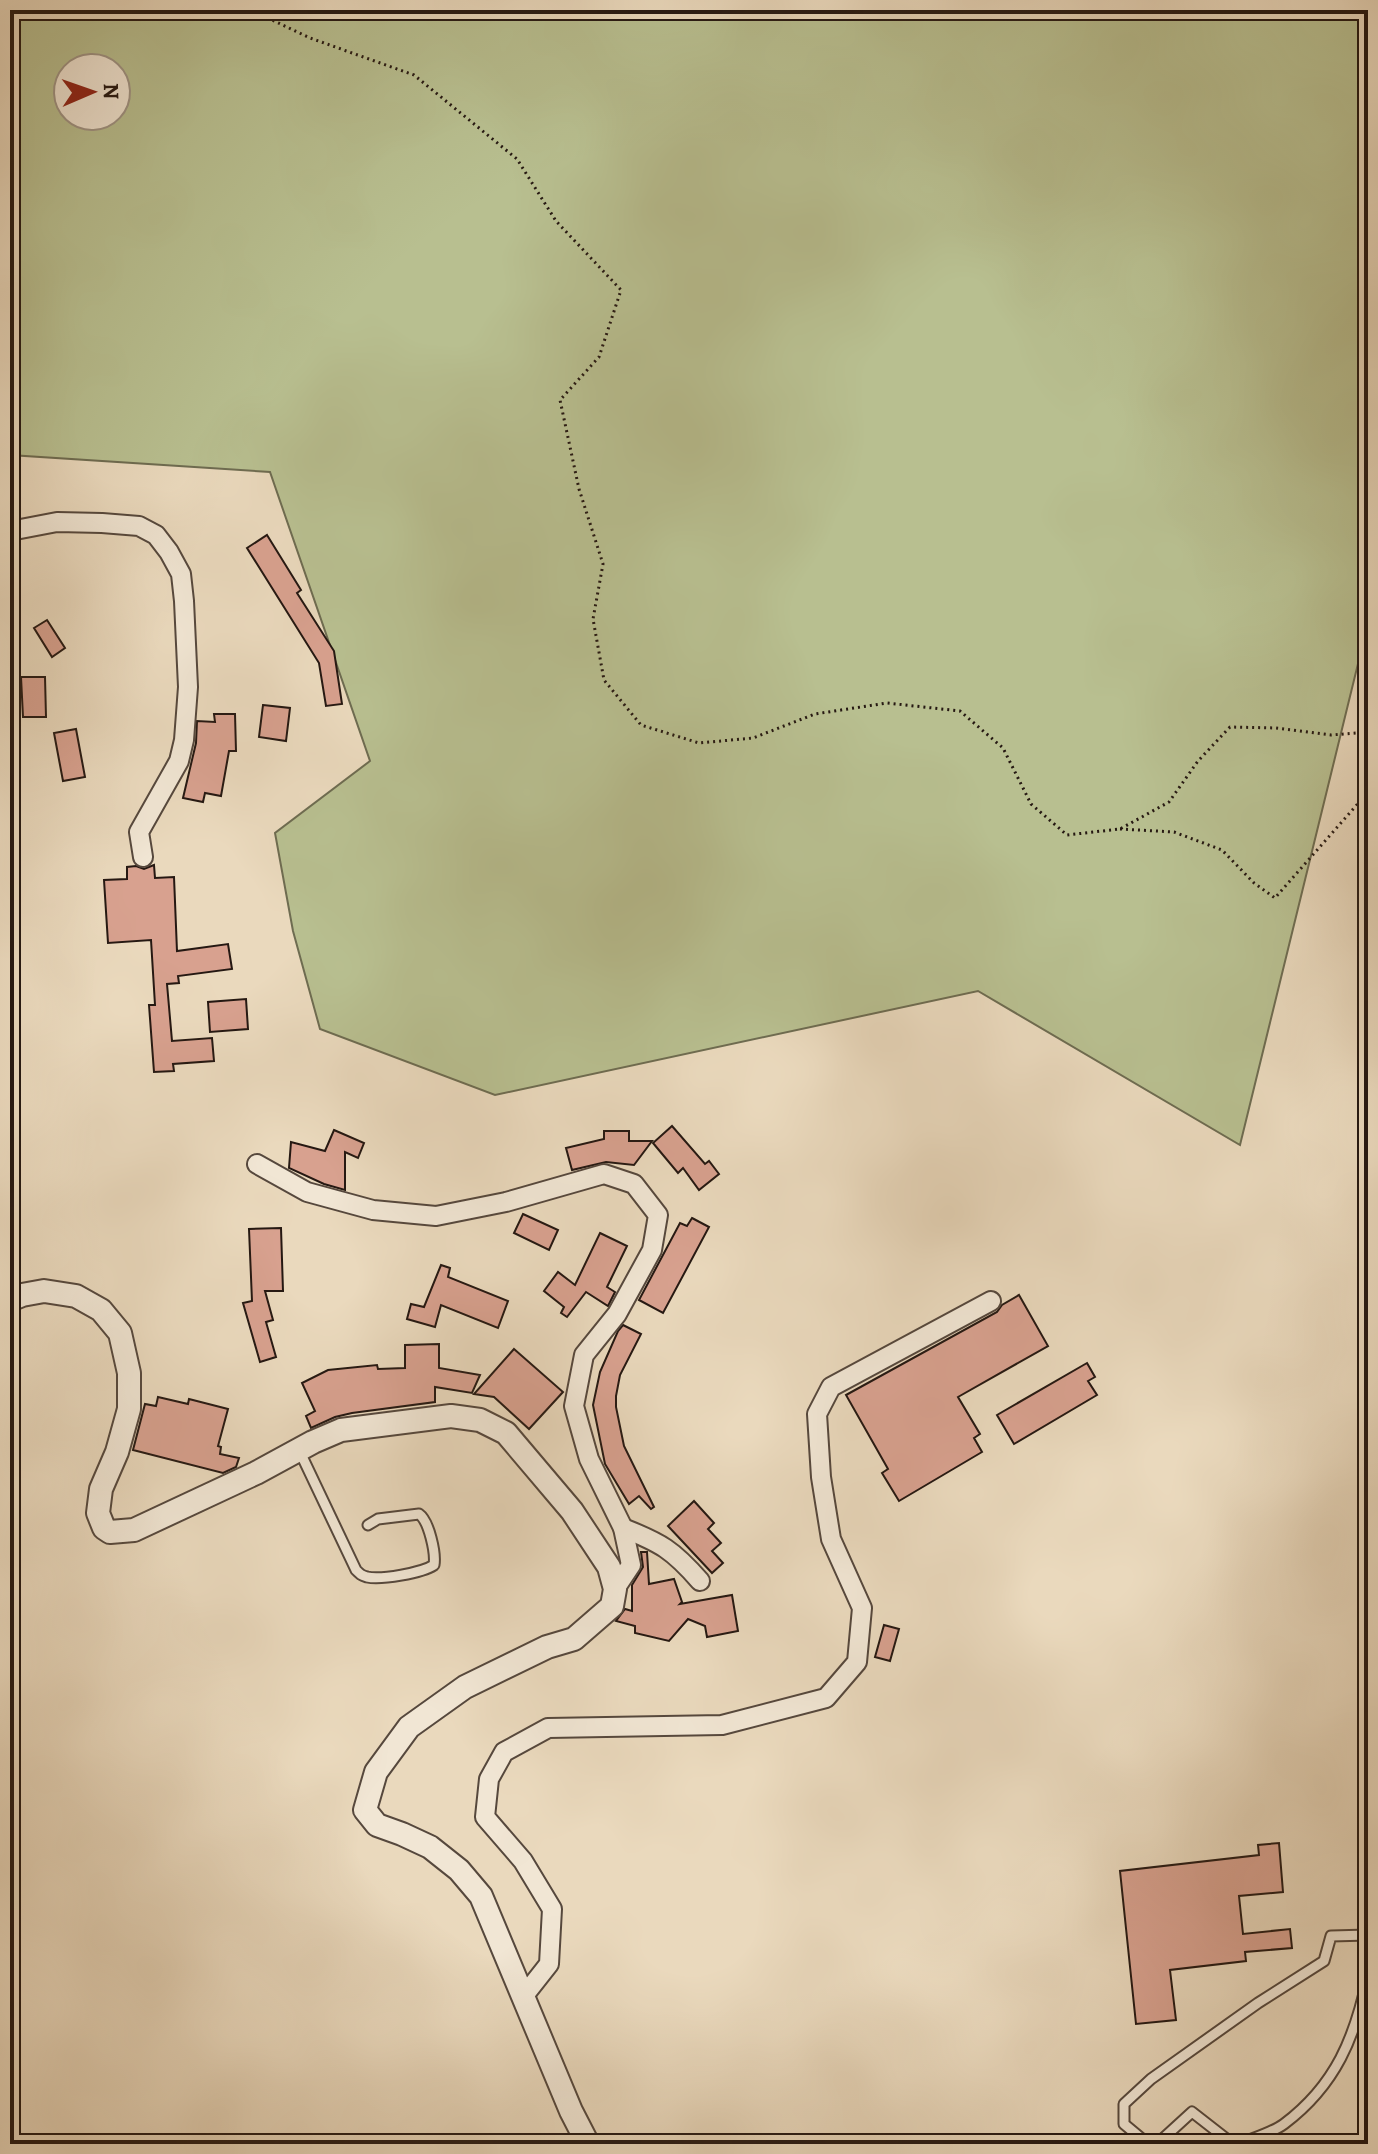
<svg xmlns="http://www.w3.org/2000/svg" width="1378" height="2154" viewBox="0 0 1378 2154" font-family="Alegreya,serif">
	<style>
		.green { fill: #b8bf90; stroke: #6e6c51; stroke-width: 2; fill-rule: evenodd }
		.building { fill: #d8a18f; stroke: #251812; stroke-width: 2 }
		.lines { fill: none; stroke-linecap: round; stroke-linejoin: round }
		.service-casing { stroke: #56483d; stroke-width: 13 }
		.minor-casing { stroke: #56483d; stroke-width: 22 }
		.tertiary-casing { stroke: #56483d; stroke-width: 26 }
		.path { stroke: #251812; stroke-width: 3; stroke-dasharray: 2 4; stroke-linecap: butt }
		.service { stroke: #f1e6d4; stroke-width: 9 }
		.minor { stroke: #f1e6d4; stroke-width: 18 }
		.tertiary { stroke: #f1e6d4; stroke-width: 22 }
	</style>
	<rect width="100%" height="100%" fill="#ead9bd"/>
	<filter id="stains"><feTurbulence type="fractalNoise" baseFrequency=".0025" numOctaves="4"/><feColorMatrix values="0 0 0 0 .2 0 0 0 0 .09 0 0 0 0 .02 0 0 0 .5 -.17"/></filter>
	<radialGradient id="worn" r=".72"><stop offset=".6" stop-color="#630" stop-opacity="0"/><stop offset="1" stop-color="#630" stop-opacity=".3"/></radialGradient>
	<path class="green" d="M10 10H1368V623L1240 1145 978 991 495 1095 320 1029 293 931 275 833 370 761 270 472 10 455ZM68 68H116V116H68Z"/>
	<g class="building">
		<polygon points="267,535 301,590 297,593 334,651 342,704 326,706 319,663 247,548"/>
		<polygon points="47,620 65,648 52,657 34,628"/>
		<polygon points="21,677 45,677 46,717 23,717"/>
		<polygon points="263,705 290,708 286,741 259,737"/>
		<polygon points="214,714 235,714 236,751 229,751 221,796 205,793 203,802 183,798 196,743 197,721 215,722"/>
		<polygon points="76,729 85,777 63,781 54,733"/>
		<polygon points="154,865 155,878 174,877 177,951 228,944 232,969 178,976 179,983 167,984 172,1041 212,1038 214,1061 173,1064 174,1071 154,1072 149,1005 155,1005 151,940 108,943 104,880 127,879 127,867 136,866 144,869"/>
		<polygon points="246,999 248,1029 210,1032 208,1002"/>
		<polygon points="672,1126 705,1164 709,1161 719,1174 699,1190 683,1168 678,1173 653,1143"/>
		<polygon points="334,1130 364,1143 358,1158 345,1152 345,1190 324,1184 289,1168 291,1142 325,1151"/>
		<polygon points="604,1131 629,1131 629,1141 652,1141 634,1165 606,1162 572,1170 566,1148 604,1139"/>
		<polygon points="523,1214 558,1230 549,1250 514,1233"/>
		<polygon points="692,1218 709,1227 663,1313 639,1300 680,1223 687,1226"/>
		<polygon points="281,1228 283,1291 265,1291 273,1320 266,1322 276,1357 260,1362 243,1303 252,1301 249,1229"/>
		<polygon points="600,1233 627,1246 607,1287 615,1292 608,1306 586,1292 567,1317 561,1313 564,1307 544,1291 558,1272 575,1285"/>
		<polygon points="441,1265 450,1268 448,1277 508,1301 498,1328 441,1305 435,1327 407,1319 411,1304 424,1307"/>
		<polygon points="1019,1295 1048,1346 958,1397 980,1434 974,1438 982,1452 899,1501 882,1473 888,1469 846,1395 997,1312 1002,1305"/>
		<polygon points="623,1325 641,1334 620,1375 616,1396 616,1407 624,1446 654,1507 651,1509 639,1496 629,1504 605,1464 593,1405 600,1372 618,1331"/>
		<polygon points="439,1344 439,1368 480,1375 472,1393 435,1387 435,1402 352,1413 335,1417 311,1428 306,1416 315,1411 302,1383 328,1370 377,1365 378,1369 405,1368 405,1345"/>
		<polygon points="514,1349 563,1392 529,1429 494,1397 474,1394"/>
		<polygon points="1087,1363 1095,1377 1088,1381 1097,1395 1014,1444 997,1415"/>
		<polygon points="158,1397 188,1404 189,1399 228,1409 218,1446 221,1447 220,1454 239,1458 236,1467 223,1473 133,1450 145,1404 156,1406"/>
		<polygon points="694,1501 714,1523 708,1529 721,1543 712,1551 723,1563 712,1573 668,1526"/>
		<polygon points="641,1552 647,1552 649,1584 674,1579 682,1602 680,1604 732,1595 738,1631 707,1637 705,1626 688,1619 669,1641 635,1633 635,1626 616,1621 625,1609 632,1611 632,1585 643,1567"/>
		<polygon points="884,1625 899,1629 890,1661 875,1657"/>
		<polygon points="1279,1843 1283,1892 1239,1896 1243,1934 1290,1929 1292,1948 1245,1952 1246,1961 1170,1970 1176,2020 1136,2024 1120,1871 1259,1855 1258,1845"/>
	</g>
	<g class="lines">
		<g class="service-casing">
			<g id="service">
				<path d="M299 1450 356 1570C361 1575 361 1575 367 1577 381 1580 422 1573 434 1565 436 1553 429 1521 419 1514L378 1519 368 1525"/>
				<polyline points="1148,2144 1124,2124 1124,2104 1151,2079 1258,2003 1324,1961 1331,1936 1368,1935"/>
				<polyline points="1157,2144 1192,2112 1233,2144"/>
				<path d="M1239 2144C1253 2138 1272 2133 1284 2124 1336 2085 1355 2037 1368 1976"/>
				<polyline points="1365,2144 1368,2136"/>
			</g>
		</g>
		<g class="minor-casing">
			<g id="minor">
				<polyline points="10,531 57,522 102,523 139,526 156,535 169,552 181,574 184,601 188,687 184,740 179,761 139,832 143,857"/>
				<polyline points="257,1164 307,1192 373,1210 436,1216 506,1202 604,1174 634,1184 658,1215 652,1250 617,1314 584,1355 574,1406 589,1459 623,1528 631,1565 615,1589"/>
				<path d="M623 1528C661 1543 673 1550 700 1581"/>
				<polyline points="523,1997 549,1964 552,1909 523,1861 485,1817 489,1779 504,1752 548,1728 722,1725 826,1698 857,1662 862,1608 831,1539 821,1477 817,1414 831,1387 991,1301"/>
			</g>
		</g>
		<g class="tertiary-casing">
			<polyline id="tertiary" points="10,1300 22,1295 44,1291 76,1296 101,1310 120,1333 129,1373 129,1409 117,1452 101,1489 98,1513 104,1528 110,1532 134,1530 256,1473 313,1442 341,1430 451,1416 480,1420 506,1433 572,1511 609,1567 615,1589 612,1606 574,1639 547,1647 465,1687 409,1727 376,1772 365,1810 377,1825 402,1834 430,1847 459,1870 481,1896 571,2111 588,2144"/>
		</g>
		<g class="path">
			<polyline points="251,10 310,38 414,75 517,159 556,221 621,290 599,357 560,400 579,489 603,564 593,619 604,680 641,725 699,743 753,738 815,714 887,703 960,711 1003,748 1031,804 1067,835 1120,829 1169,802 1198,761 1230,727 1276,728 1331,735 1368,732"/>
			<polyline points="1120,829 1174,832 1222,850 1254,883 1275,898 1368,792"/>
		</g>
		<use href="#service" class="service"/>
		<use href="#minor" class="minor"/>
		<use href="#tertiary" class="tertiary"/>
	</g>
	<rect width="1378" height="2154" fill="none" stroke="#ead9bd" stroke-width="40"/>
	<rect x="12" y="12" width="1354" height="2130" fill="none" stroke="#251812" stroke-width="4"/>
	<rect x="20" y="20" width="1338" height="2114" fill="none" stroke="#251812" stroke-width="2"/>
	<g transform="translate(92 92) rotate(88)"><circle r="38" fill="#f1e6d4" stroke="#9f9486" stroke-width="2"/>
	<path d="M0-6L14 30L0 20L-14 30Z" fill="#8f2418"/>
	<text y="-12" font-size="22" font-weight="bold" text-anchor="middle" fill="#251812">N</text>
	</g>
	<rect width="100%" height="100%" filter="url(#stains)"/>
	<rect width="100%" height="100%" fill="url(#worn)"/>
</svg>
